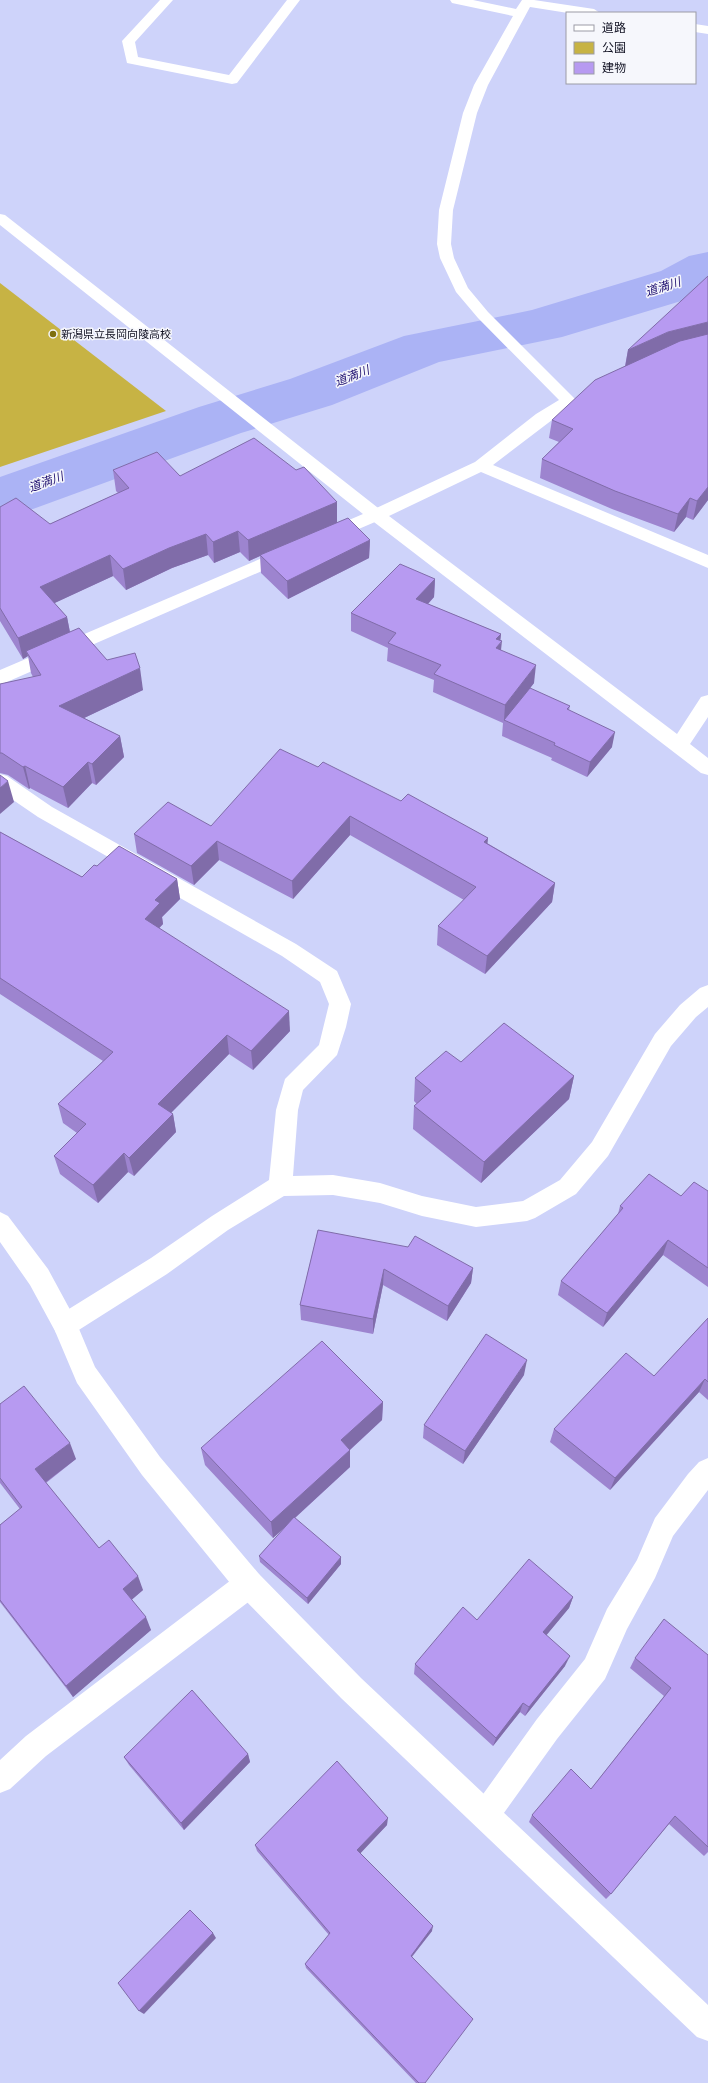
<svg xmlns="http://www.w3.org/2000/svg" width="708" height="2083" viewBox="0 0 708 2083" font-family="'Nunito Sans','Noto Sans JP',sans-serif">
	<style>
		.green { fill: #c7b344 }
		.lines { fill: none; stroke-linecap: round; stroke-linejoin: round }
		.river { fill: #abb3f5; fill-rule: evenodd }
		.street { fill: #fff; fill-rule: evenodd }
		.secondary { fill: #fff; fill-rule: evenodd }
		.wall { fill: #9d84cf }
		.shaded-wall { fill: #806ca9 }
		.building { fill: #b79af1; stroke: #806ca9 }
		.poi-dot { fill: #7f6f0e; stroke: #f6f7fc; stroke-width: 1.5 }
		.labels { text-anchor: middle; stroke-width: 3; stroke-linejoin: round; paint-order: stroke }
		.far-poi-label { font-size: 11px; fill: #121324; stroke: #f6f7fc; text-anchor: start }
		.far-water-label { font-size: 12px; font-style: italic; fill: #221372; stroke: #f6f7fc }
	</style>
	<rect width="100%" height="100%" fill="#ced3fa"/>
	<polygon class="green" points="0,283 166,411 0,467"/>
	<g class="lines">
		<polygon class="river" points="708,252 708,290 701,295 562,337 439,362 332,405 241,433 22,513 0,519 0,477 199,407 290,379 404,336 532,310 661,271 689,256"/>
		<g class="street">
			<polygon points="160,0 173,0 135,42 138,57 229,75 287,0 300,0 237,83 232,84 127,63 122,41"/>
			<polygon points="450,0 473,0 516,9 522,0 534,0 594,9 600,13 568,13 530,7 488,85 477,113 453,210 451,244 454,258 468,288 488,312 577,401 493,465 708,555 708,568 481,472 389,516 677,734 701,697 708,695 708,717 690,744 708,758 708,775 701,773 370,519 367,515 370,511 475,462 536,414 559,400 478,318 456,292 440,258 437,244 439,210 463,113 474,85 513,16 452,3"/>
			<polygon points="695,24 708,26 708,34 695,32"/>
			<polygon points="0,774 7,776 52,807 296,944 337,971 351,1004 346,1027 337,1055 303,1090 298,1110 293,1176 333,1175 380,1183 422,1196 476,1207 523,1201 560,1180 592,1142 655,1034 680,1005 700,988 708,985 708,1007 696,1017 671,1046 608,1156 576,1194 535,1218 527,1221 476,1227 422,1216 380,1203 333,1195 284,1196 228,1230 167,1274 74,1333 65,1336 56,1333 53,1325 56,1317 151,1258 212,1216 269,1180 276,1110 285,1079 319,1045 329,1004 320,982 282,956 38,817 0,791"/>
			<polygon points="708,1458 708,1490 673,1536 655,1578 627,1629 605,1679 557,1739 496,1824 486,1828 476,1824 472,1814 476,1804 537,1719 585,1659 607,1609 637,1560 655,1518 688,1474 699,1462"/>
			<polygon points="249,1571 259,1574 262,1584 259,1594 46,1756 10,1789 0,1793 0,1760 26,1736 239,1574"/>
		</g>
		<g class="secondary">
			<polygon points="0,214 5,215 382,511 385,515 382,519 333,540 327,542 321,540 318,536 321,532 363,514 0,225"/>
			<polygon points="288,547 294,549 297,553 294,557 0,685 0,670"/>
			<polygon points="0,1212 8,1216 48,1269 74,1317 95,1367 160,1457 259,1574 361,1678 708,2005 708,2041 697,2037 341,1698 239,1594 142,1475 77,1383 55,1331 30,1285 0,1242"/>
		</g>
	</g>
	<g class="wall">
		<polygon points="628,350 708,500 693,520 686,517 674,532 612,509 540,478 542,459 559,442 549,438 552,420 625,366"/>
		<polygon points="113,470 180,476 337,502 337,522 370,540 369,558 288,599 261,573 260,556 249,561 240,552 214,563 208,555 172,568 126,590 113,576 54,603 67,617 70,632 107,660 143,690 84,718 120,736 124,757 96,785 92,783 68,808 30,788 29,789 8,775 0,773 0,684 33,677 31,673 28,656 23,659 0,621 0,507 50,524 118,493 116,491"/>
		<polygon points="435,579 434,597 428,604 501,634 500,640 501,650 534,683 523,697 570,706 569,710 612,747 587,777 551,760 552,758 502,736 503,723 433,692 434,680 387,661 388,648 351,631 351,613"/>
		<polygon points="318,767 488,838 487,843 555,883 552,902 485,974 437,945 438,926 464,900 350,835 293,899 219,860 194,885 137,853 134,834 211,826"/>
		<polygon points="0,832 82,877 97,866 177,879 180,899 162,917 163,924 159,928 290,1031 253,1070 229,1054 171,1113 173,1114 176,1132 134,1176 128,1172 98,1203 60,1174 54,1156 77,1133 63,1123 58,1104 103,1061 0,994"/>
		<polygon points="461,1062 574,1076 569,1099 481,1183 413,1129 414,1106 417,1104 414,1101 415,1078"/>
		<polygon points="708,1191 708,1287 663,1255 603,1327 558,1295 561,1281 618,1214 620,1206 681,1196"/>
		<polygon points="318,1230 473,1268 471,1283 447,1321 383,1285 373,1334 301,1320 300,1305"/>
		<polygon points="708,1318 708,1400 699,1392 610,1490 550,1442 554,1429 654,1376"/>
		<polygon points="524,1375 463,1464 423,1438 424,1425"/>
		<polygon points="383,1402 382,1420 350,1450 350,1467 295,1518 341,1564 308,1604 260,1562 259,1556 284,1528 273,1538 205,1465 201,1448"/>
		<polygon points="0,1404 76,1459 46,1483 99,1548 143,1590 131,1600 151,1630 73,1697 0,1602 0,1525 20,1509 0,1483"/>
		<polygon points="573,1597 569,1608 546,1635 565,1666 525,1716 520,1712 493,1746 414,1674 415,1664 477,1620"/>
		<polygon points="708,1655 708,1852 704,1856 669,1824 611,1894 606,1899 529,1822 532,1815 591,1789 664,1696 630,1668 635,1658"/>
		<polygon points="248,1754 250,1762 184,1830 129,1765 124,1757"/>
		<polygon points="387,1825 360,1853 432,1931 412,1957 425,2083 416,2083 306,1968 305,1964 329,1935 257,1851 255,1845"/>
	</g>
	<g class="shaded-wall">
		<polygon points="708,322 708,338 625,368 628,350 668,332"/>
		<polygon points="708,487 708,500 693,520 697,501"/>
		<polygon points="690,498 686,517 674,532 678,514"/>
		<polygon points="337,502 337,523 260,555 260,556 249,561 248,540"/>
		<polygon points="238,531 240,552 214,563 213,542"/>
		<polygon points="206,534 208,555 172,568 126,590 123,569 169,548"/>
		<polygon points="370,540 369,558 288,599 287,581"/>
		<polygon points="110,555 113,576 44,608 40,587"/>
		<polygon points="435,579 434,597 416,617 416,599"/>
		<polygon points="67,617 71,638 26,651 28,656 23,659 18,638"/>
		<polygon points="501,634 500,644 502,641 500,659 494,666 496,639"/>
		<polygon points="536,665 534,683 505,721 504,720 505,705"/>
		<polygon points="140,668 143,690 63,728 59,706"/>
		<polygon points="615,732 612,747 587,777 590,762"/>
		<polygon points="120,736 124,757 96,785 92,764"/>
		<polygon points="88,762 92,783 68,808 63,787"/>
		<polygon points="25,766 30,788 29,789 23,767"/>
		<polygon points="8,781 14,802 0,814 0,788"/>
		<polygon points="350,816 350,835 293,899 292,881"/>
		<polygon points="488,838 486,857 484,842"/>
		<polygon points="217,841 219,860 194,885 191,866"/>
		<polygon points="177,879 180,899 162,917 163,924 148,940 145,919 155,900"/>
		<polygon points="555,883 552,902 485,974 487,956"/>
		<polygon points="289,1011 290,1031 253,1070 251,1051"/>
		<polygon points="227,1035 229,1054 162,1122 158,1104"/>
		<polygon points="574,1076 569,1099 481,1183 484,1162"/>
		<polygon points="173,1114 176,1132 134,1176 129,1158"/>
		<polygon points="124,1153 128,1172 98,1203 93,1185"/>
		<polygon points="668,1240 663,1255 603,1327 607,1313"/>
		<polygon points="473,1268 471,1283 447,1321 448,1306"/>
		<polygon points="384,1269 383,1285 373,1334 373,1319"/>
		<polygon points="527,1360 524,1375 463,1464 465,1451"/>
		<polygon points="705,1379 699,1392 610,1490 615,1478"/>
		<polygon points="383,1402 382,1420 341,1458 341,1440"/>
		<polygon points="70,1443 76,1459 42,1485 35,1469"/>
		<polygon points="350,1450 350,1467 273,1538 271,1522"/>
		<polygon points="341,1557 341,1564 308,1604 307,1598"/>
		<polygon points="138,1576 143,1590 128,1603 123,1589"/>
		<polygon points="573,1597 569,1608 540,1643 543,1632"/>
		<polygon points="146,1617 151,1630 73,1697 66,1686"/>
		<polygon points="570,1656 565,1666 525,1716 529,1707"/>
		<polygon points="523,1703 520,1712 493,1746 496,1738"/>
		<polygon points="248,1754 250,1762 184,1830 181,1823"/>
		<polygon points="388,1818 387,1825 357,1857 357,1850"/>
		<polygon points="433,1926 432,1931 409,1960 411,1956"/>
		<polygon points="213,1933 216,1938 144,2014 139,2011"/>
	</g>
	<g class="building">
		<polygon points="708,276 708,322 668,332 628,350"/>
		<polygon points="708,334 708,487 697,501 690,498 678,514 615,491 542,459 573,429 552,420 595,380 680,341"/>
		<polygon points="254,438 296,470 304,467 337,502 248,540 238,531 213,542 206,534 169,548 123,569 110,555 40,587 67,617 18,638 0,608 0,507 16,498 50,524 129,488 113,470 157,452 180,476"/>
		<polygon points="348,518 370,540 287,581 260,555"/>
		<polygon points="400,564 435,579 416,599 501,634 496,639 502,641 496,648 536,665 505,705 434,674 441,665 388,643 396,633 351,613"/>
		<polygon points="79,628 107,660 135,653 140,668 59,706 120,736 92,764 88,762 63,787 25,766 23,767 2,753 0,753 0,684 41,675 26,651"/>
		<polygon points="530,688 570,706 567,709 615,732 590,762 554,745 555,743 504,720"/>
		<polygon points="280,749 318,767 323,762 401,801 408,794 488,838 484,842 555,883 487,956 438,926 476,887 350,816 292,881 217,841 191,866 134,834 168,802 211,826"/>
		<polygon points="0,775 8,781 0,788"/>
		<polygon points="0,832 82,877 94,865 97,866 119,846 177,879 155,900 160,903 145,919 289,1011 251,1051 227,1035 158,1104 173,1114 129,1158 124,1153 93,1185 54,1156 86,1124 58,1104 113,1052 0,978"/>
		<polygon points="504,1023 574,1076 484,1162 414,1106 431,1091 415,1078 446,1051 461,1062"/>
		<polygon points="649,1174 681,1196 694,1182 708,1191 708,1268 668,1240 607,1313 561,1281 623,1208 620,1206"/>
		<polygon points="318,1230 408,1247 415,1236 473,1268 448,1306 384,1269 373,1319 300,1305"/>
		<polygon points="708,1318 708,1382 705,1379 615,1478 554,1429 626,1353 654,1376"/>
		<polygon points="486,1334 527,1360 465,1451 424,1425"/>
		<polygon points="322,1341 383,1402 341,1440 350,1450 271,1522 201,1448"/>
		<polygon points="24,1386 70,1443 35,1469 99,1548 109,1540 138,1576 123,1589 146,1617 66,1686 0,1600 0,1525 22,1507 0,1478 0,1404"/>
		<polygon points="294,1517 341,1557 307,1598 259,1556"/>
		<polygon points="529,1559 573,1597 543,1632 570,1656 529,1707 523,1703 496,1738 415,1664 463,1607 477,1620"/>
		<polygon points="664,1619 708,1655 708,1847 675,1816 611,1894 532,1815 571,1769 591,1789 671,1688 635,1658"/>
		<polygon points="192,1690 248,1754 181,1823 124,1757"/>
		<polygon points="337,1761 388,1818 357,1850 433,1926 411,1956 473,2019 425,2083 419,2083 305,1964 330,1933 255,1845"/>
		<polygon points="190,1910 213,1933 139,2011 118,1983"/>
	</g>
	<circle class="poi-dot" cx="53" cy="334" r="4"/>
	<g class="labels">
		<g class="far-poi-label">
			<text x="61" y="338">新潟県立長岡向陵高校</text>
		</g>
		<g class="far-water-label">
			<text transform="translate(663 287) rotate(-18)" y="4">道満川</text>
			<text transform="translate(352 376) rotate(-21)" y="4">道満川</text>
			<text transform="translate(46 482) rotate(-20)" y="4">道満川</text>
		</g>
	</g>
	<rect x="566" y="12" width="130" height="72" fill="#f6f7fc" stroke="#9b9ca6"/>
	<rect x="574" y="25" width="20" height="6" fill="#ffffff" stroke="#9b9ca6"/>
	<text x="602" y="32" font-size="12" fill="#121324">道路</text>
	<rect x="574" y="42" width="20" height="12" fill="#c7b344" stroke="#9b9ca6"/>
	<text x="602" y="52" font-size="12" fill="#121324">公園</text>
	<rect x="574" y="62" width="20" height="12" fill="#b79af1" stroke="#9b9ca6"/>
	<text x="602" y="72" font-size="12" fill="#121324">建物</text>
</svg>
